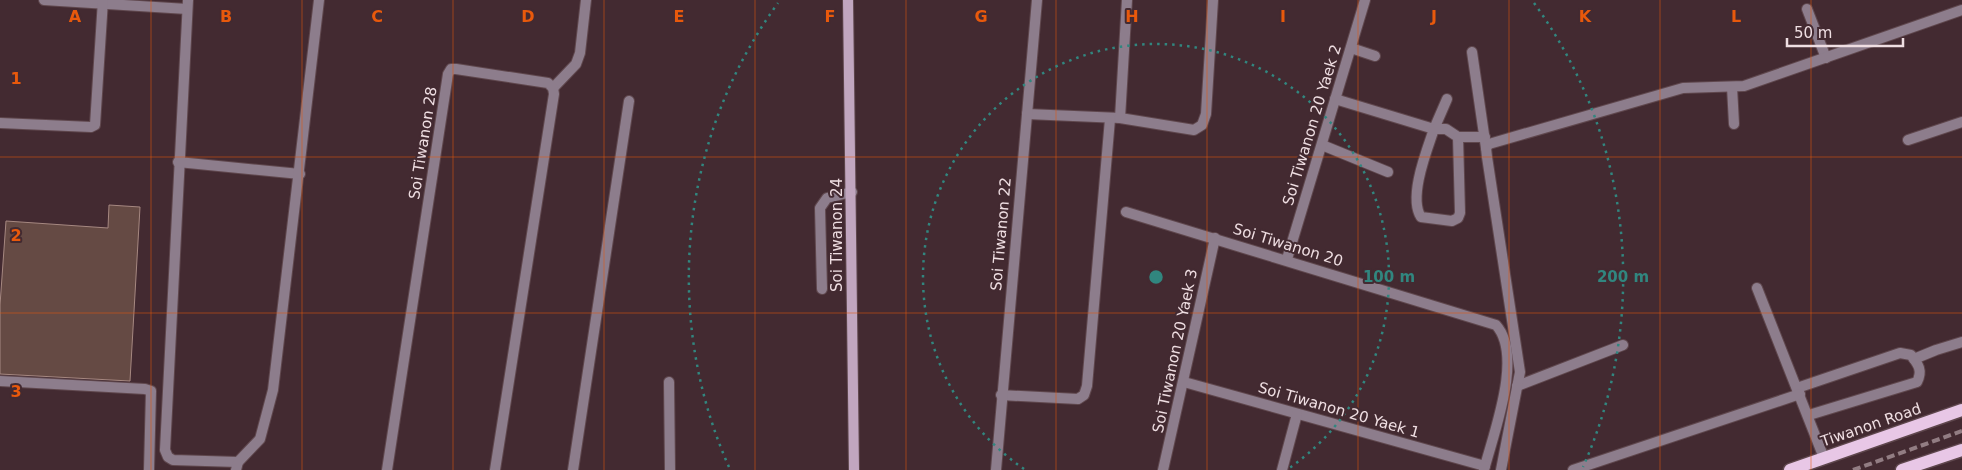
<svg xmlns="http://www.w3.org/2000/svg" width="1962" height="470" viewBox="0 0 1962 470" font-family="'DejaVu Sans',sans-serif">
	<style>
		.building { fill: #654a44; stroke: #a68881 }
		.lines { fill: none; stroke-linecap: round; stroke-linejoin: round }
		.lane-casing { stroke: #5f474d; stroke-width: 12 }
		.street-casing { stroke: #5f474d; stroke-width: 12 }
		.secondary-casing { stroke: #5f474d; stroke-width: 12 }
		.primary-casing { stroke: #5f474d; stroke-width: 15 }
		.lane { stroke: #8d7d8c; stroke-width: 10 }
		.street { stroke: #8d7d8c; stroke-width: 10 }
		.secondary { stroke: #c1a6bf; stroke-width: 10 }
		.primary { stroke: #e8c7e6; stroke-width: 12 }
		.rail { stroke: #927d83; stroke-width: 4; stroke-dasharray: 8 4; stroke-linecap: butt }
		.grid { fill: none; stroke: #e8590c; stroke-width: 1; stroke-opacity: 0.55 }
		.ring { fill: none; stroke: #31867f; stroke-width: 2.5; stroke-dasharray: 2.5 5 }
		.labels { text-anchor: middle; stroke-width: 4; stroke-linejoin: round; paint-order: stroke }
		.street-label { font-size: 15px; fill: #efdee2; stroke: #432a31 }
		.grid-label { font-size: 16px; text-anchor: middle; font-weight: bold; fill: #e8590c; stroke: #432a31; stroke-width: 4; stroke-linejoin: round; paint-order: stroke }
		.centre { fill: #31867f; stroke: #432a31; stroke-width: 2.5 }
		.ring-label { font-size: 15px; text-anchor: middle; font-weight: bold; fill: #31867f; stroke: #432a31; stroke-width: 4; stroke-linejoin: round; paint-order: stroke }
	</style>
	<rect width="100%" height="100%" fill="#432a31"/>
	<polygon class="building" points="109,205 140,207 130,381 0,374 0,305 6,221 108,228"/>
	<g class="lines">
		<g class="lane-casing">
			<g id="lane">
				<polyline points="1807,9 1826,58"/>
				<polyline points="1472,52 1486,148"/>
				<polyline points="1732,87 1734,124"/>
				<polyline points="1335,99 1434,129 1447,99"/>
				<path d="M1434 129H1446L1458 137 1460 213 1458 218 1452 221 1421 217C1408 197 1427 150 1434 129Z"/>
				<polyline points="1458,137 1485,137"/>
				<polyline points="1908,140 1962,122"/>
				<polyline points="1757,288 1824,458"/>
				<polyline points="822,289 820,208 827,198 852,192"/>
				<polyline points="1914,359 1936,350 1962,342"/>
				<polyline points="0,381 145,389 151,391 149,470"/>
				<polyline points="669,382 670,470"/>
				<polyline points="1517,386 1623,345"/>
				<path d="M1797 388 1900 353 1911 355C1918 364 1923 370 1917 382L1809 415"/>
				<polyline points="573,470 629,101"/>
				<polyline points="1501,470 1520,372 1487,157 1486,148 1489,144 1683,88 1744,86 1962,10"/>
				<polyline points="1573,470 1800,394"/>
			</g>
		</g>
		<g class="street-casing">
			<g id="street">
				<polyline points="44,0 187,9"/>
				<polyline points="188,0 165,450 168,457 173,460 238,462"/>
				<polyline points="1351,48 1375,56"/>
				<polyline points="553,88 576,64 580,53 586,0"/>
				<polyline points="1027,114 1120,118 1194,130 1202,125 1206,114 1213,0"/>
				<polyline points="1120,118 1127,0"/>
				<polyline points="0,123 91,127 95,125 103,0"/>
				<polyline points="1322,145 1388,172"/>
				<polyline points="178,162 300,174"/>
				<path d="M1126 212 1496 325C1524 356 1493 434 1484 470"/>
				<polyline points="1287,259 1365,0"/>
				<polyline points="1184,382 1485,466"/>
				<polyline points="1001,395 1078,399 1084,395 1087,386 1110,119"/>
				<polyline points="236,470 238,462 260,439 273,390 319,0"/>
				<polyline points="387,470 448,74 451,69 456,69 548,83 553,88 554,94 495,470"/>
				<polyline points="996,470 1037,0"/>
				<polyline points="1163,470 1215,238"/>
				<polyline points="1282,470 1297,414"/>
			</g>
		</g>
		<g class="secondary-casing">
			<polyline id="secondary" points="848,0 854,470"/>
		</g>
		<g class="primary-casing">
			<g id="primary">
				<polyline points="1790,470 1962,410"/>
				<polyline points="1902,470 1962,450"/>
			</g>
		</g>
		<use href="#lane" class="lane"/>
		<use href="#street" class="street"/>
		<use href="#secondary" class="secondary"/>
		<use href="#primary" class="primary"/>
		<polyline class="rail" points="1853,470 1962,431"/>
	</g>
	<path class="grid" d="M151 0V470M302 0V470M453 0V470M604 0V470M755 0V470M906 0V470M1056 0V470M1207 0V470M1358 0V470M1509 0V470M1660 0V470M1811 0V470M0 157H1962M0 313H1962"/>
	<g class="ring">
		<path d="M1024 469A233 233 0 1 1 1288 469"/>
		<path d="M729 467A467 467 0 0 1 778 3M1534 3A467 467 0 0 1 1583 467"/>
	</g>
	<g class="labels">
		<g class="street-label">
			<text transform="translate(1312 125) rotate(-73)" y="5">Soi Tiwanon 20 Yaek 2</text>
			<text transform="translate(423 143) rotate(-81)" y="5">Soi Tiwanon 28</text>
			<text transform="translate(1001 234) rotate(-85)" y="5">Soi Tiwanon 22</text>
			<text transform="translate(837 235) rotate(-90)" y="5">Soi Tiwanon 24</text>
			<text transform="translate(1288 245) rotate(17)" y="5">Soi Tiwanon 20</text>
			<text transform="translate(1175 351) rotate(-78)" y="5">Soi Tiwanon 20 Yaek 3</text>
			<text transform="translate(1339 410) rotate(16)" y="5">Soi Tiwanon 20 Yaek 1</text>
			<text transform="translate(1871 425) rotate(-19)" y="5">Tiwanon Road</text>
		</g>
	</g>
	<g class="grid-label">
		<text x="75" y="22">A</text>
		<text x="226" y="22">B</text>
		<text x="377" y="22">C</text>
		<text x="528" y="22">D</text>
		<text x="679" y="22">E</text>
		<text x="830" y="22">F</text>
		<text x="981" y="22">G</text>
		<text x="1132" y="22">H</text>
		<text x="1283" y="22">I</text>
		<text x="1434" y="22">J</text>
		<text x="1585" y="22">K</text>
		<text x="1736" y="22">L</text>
		<text x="16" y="84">1</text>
		<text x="16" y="241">2</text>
		<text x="16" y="397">3</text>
	</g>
	<circle cx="1156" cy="277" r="8" class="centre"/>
	<g class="ring-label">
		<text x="1389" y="282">100 m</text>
		<text x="1623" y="282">200 m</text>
	</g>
	<path d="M1787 38v8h116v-8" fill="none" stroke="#efdee2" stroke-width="2.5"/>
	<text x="1794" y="38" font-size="15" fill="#efdee2" stroke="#432a31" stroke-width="4" paint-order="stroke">50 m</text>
</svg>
